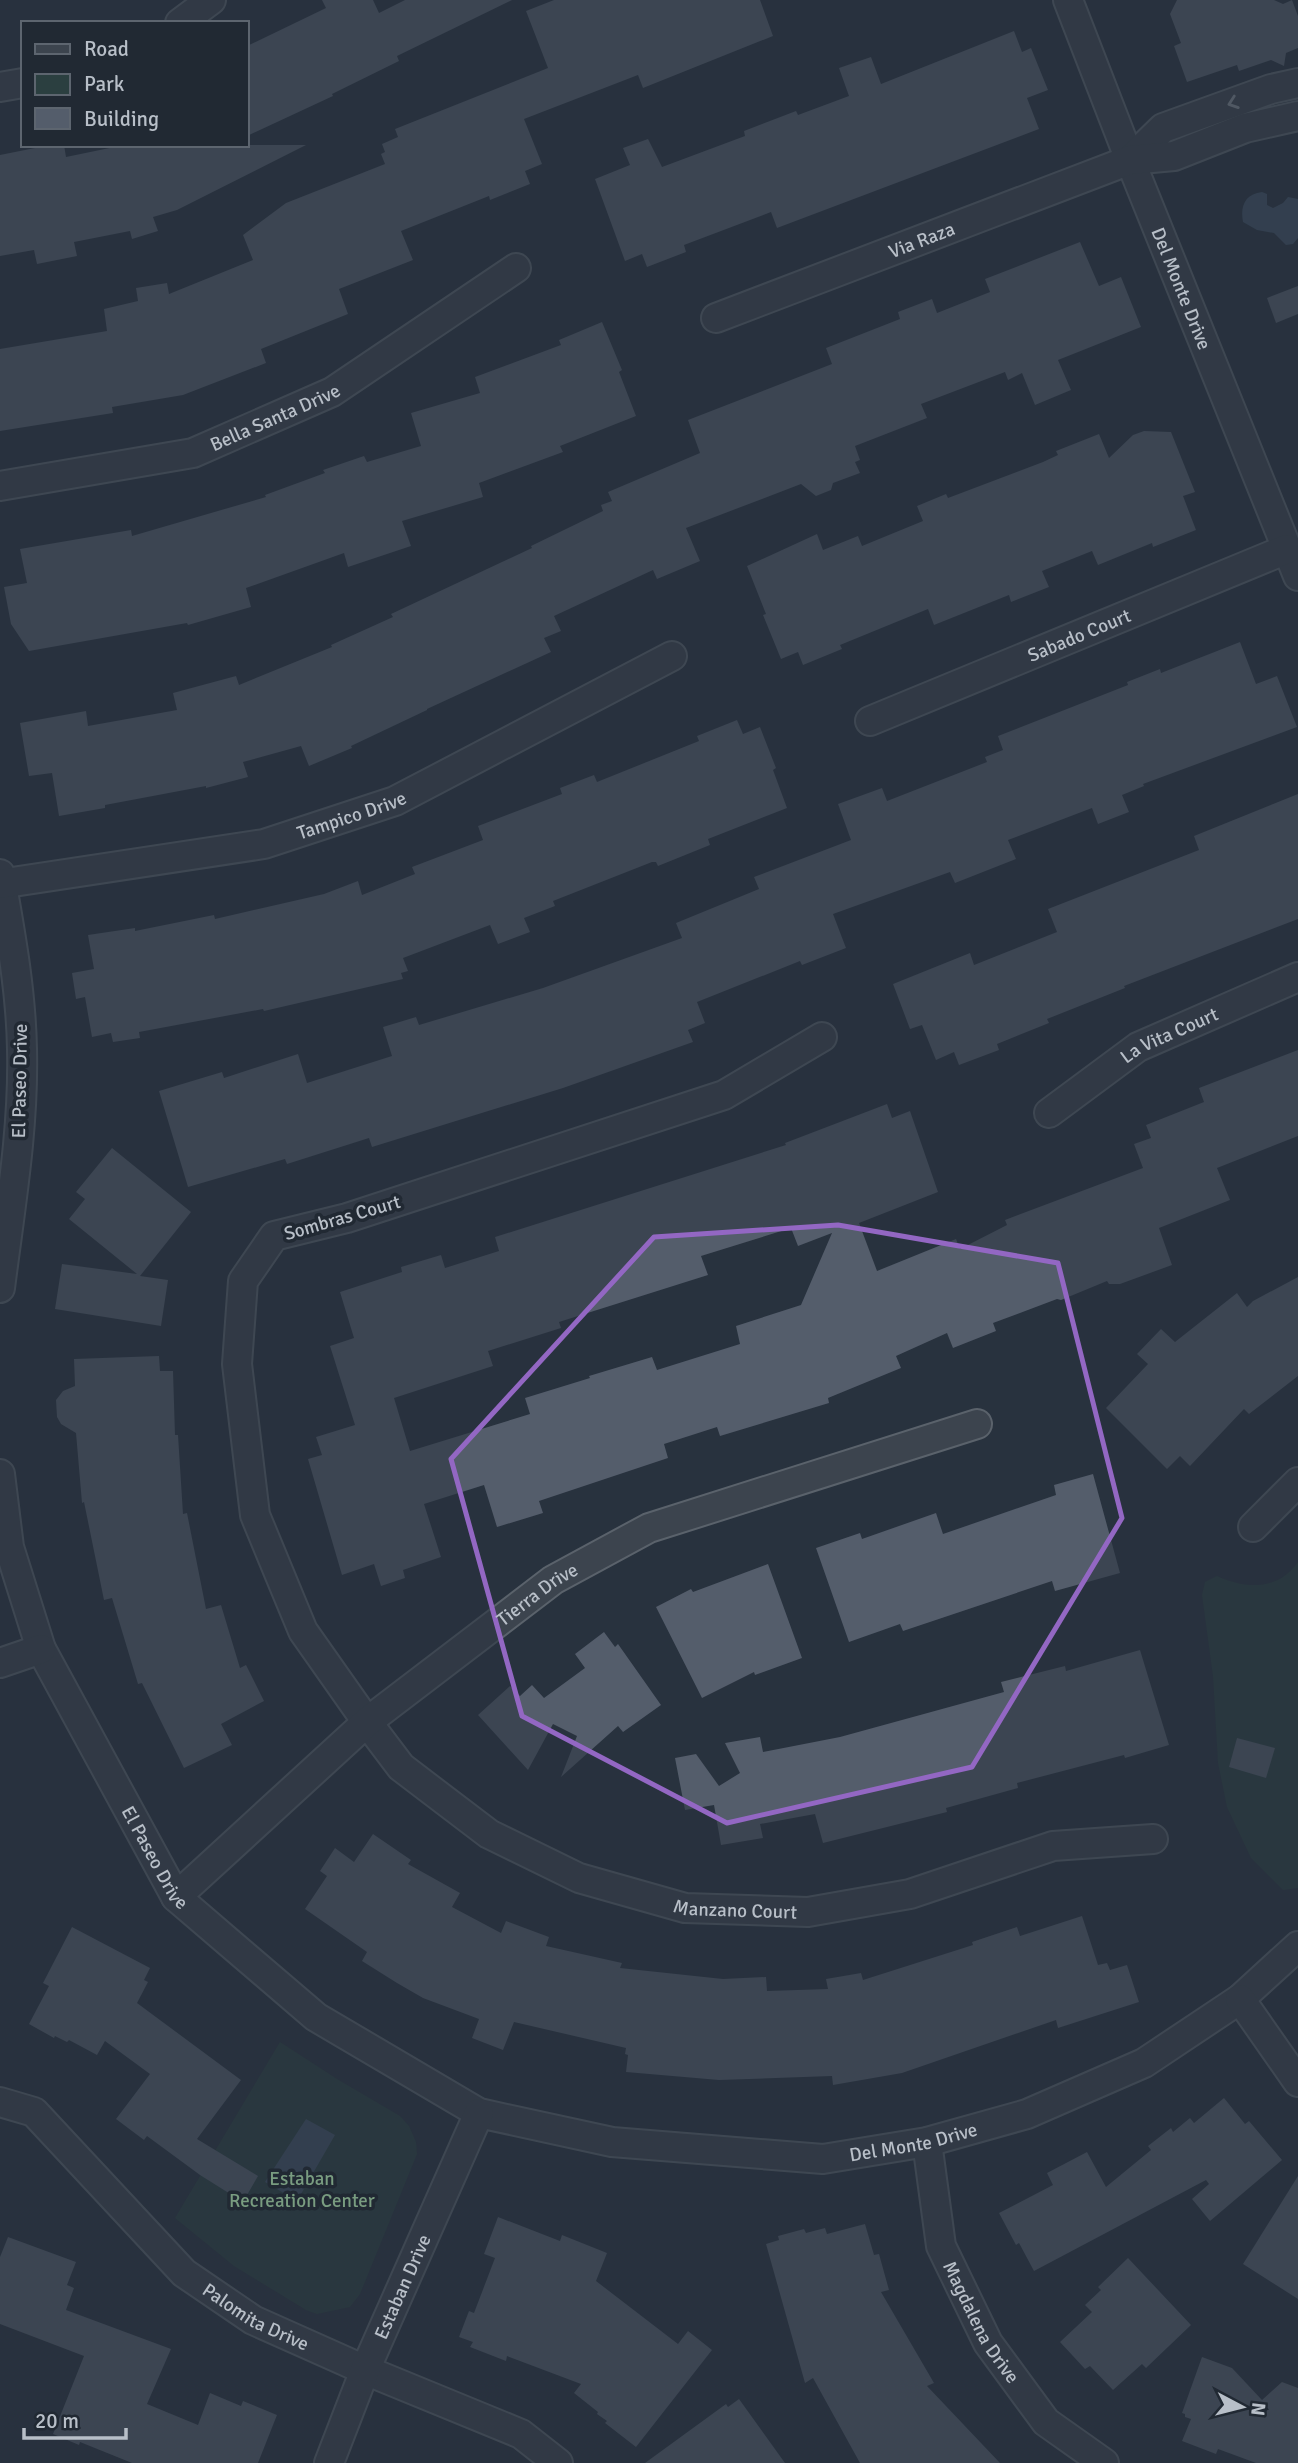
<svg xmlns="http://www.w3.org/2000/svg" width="1298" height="2463" viewBox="0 0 1298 2463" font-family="Signika,sans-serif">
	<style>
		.green { fill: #2b3f40 }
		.water { fill: #405165 }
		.building { fill: #545d6b; fill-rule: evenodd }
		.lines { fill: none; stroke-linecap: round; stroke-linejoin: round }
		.minor-casing { stroke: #5a626b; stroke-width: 32 }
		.minor { stroke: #3c444e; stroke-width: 28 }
		.oneway { stroke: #808891 }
		.marked { fill: none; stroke: #9367c3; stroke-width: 5; stroke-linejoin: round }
		.labels { text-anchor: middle; stroke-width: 7; stroke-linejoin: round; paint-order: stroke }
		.street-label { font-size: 19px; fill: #b8bfc8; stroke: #212933 }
		.park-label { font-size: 19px; fill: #799c80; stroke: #212933 }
	</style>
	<rect width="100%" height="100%" fill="#28323e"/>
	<g class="green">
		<path d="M1298 1562V1888L1283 1890 1251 1858 1227 1807 1218 1763 1213 1676 1202 1595 1205 1582 1217 1576C1245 1589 1278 1591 1298 1562Z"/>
		<polygon points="280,2042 337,2079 400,2116 409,2126 416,2142 417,2154 360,2294 350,2307 317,2314 306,2310 234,2266 175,2218"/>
	</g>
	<g class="water">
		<path d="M1262 192 1267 194V205L1273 208 1283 203 1288 197 1298 199V238L1293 244 1286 245 1274 233 1257 230 1243 222C1240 206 1245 194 1262 192Z"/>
		<polygon points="306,2119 335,2135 297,2201 265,2182"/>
	</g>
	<g class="building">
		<polygon points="322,0 373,0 379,13 405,0 512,0 397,56 399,61 332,94 333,96 247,136 247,46 326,8"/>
		<polygon points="554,0 760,0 773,36 643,88 638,75 524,119 542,164 525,171 530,184 490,200 489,196 401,231 413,260 339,289 348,314 261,349 266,363 183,395 112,407 113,413 0,431 0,349 107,331 104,309 138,301 136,288 167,283 169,294 253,260 243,235 286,203 385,164 381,154 385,152 382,144 398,137 395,129 548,68 526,11"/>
		<polygon points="1177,0 1274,0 1283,4 1292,0 1298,16 1298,48 1286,53 1284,66 1271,60 1239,71 1237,65 1187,82 1174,46 1181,43 1170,14"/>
		<polygon points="1014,31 1022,52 1031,48 1048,90 1027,98 1039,129 777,228 771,212 684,245 686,252 647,267 642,254 625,261 595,179 630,165 623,148 648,139 662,167 745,136 744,131 796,111 798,115 849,96 839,68 871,57 881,84"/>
		<polygon points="50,145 64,145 66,157 124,145 306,145 177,210 153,217 158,231 132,239 130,231 74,242 77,256 37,264 34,250 0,256 0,155"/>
		<polygon points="1080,242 1099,286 1121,277 1141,327 1058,360 1071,390 1035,405 1022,373 1008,380 1005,372 921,404 927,418 855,446 860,460 855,462 860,473 833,483 831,490 816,496 801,484 686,528 700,561 657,579 653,570 554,616 561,631 544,638 551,652 427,709 427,710 351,746 352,748 309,766 301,746 243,762 248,777 206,788 206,786 105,805 105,808 59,816 52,773 29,776 20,723 86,711 88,726 177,710 173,693 236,676 239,685 332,647 331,645 393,617 391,614 532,548 531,546 603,511 601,505 612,501 608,492 700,453 688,420 832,364 826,348 900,319 898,312 932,299 937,313 990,292 985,279"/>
		<polygon points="1298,286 1298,314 1276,323 1267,298"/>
		<polygon points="602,322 622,370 619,372 636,416 560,446 563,452 479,483 483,497 402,521 411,546 348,567 344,553 246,588 251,607 188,625 187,623 29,651 11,624 4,587 27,583 20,549 131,530 132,536 266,497 265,495 325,473 323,470 364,456 367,462 421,446 411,413 480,393 475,377 561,345 559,340"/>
		<polygon points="1144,431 1171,432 1195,492 1183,496 1196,530 1153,547 1152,543 1098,565 1092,551 1042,571 1049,587 1011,602 1009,595 934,625 928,609 840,645 842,649 803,665 798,652 781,659 763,615 766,614 747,566 817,534 823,550 858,536 862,546 923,521 917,506 946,494 948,498 1043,462 1058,455 1056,451 1099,434 1109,458 1133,435"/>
		<polygon points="1240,642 1256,684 1277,676 1297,727 1143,784 1144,786 1122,795 1129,812 1098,824 1092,808 1008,840 1016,859 955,883 950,872 833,914 846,948 802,965 800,961 697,1002 705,1023 688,1030 693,1042 563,1088 372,1147 369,1138 287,1164 285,1159 188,1187 159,1091 222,1072 224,1078 298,1054 307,1083 392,1056 383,1027 416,1017 419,1025 543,988 682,938 676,923 759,889 754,877 851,840 838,804 882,788 887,801 987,762 985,757 1003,750 998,736 1128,685 1127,682 1160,669 1161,673"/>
		<polygon points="737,720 743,734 760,727 776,768 773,770 787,808 708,839 710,845 658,866 656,862 652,862 553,901 555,906 524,918 530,932 498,944 490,925 403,958 408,971 401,973 403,979 264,1011 263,1009 139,1032 140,1038 113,1042 111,1033 92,1037 85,997 76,999 72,973 94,969 88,935 135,928 135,931 214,915 215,919 324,894 358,881 362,895 415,874 412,867 483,840 478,826 562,794 560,788 594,775 597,782 699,741 697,736"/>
		<polygon points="1298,794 1298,919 1124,986 1125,988 1047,1019 1049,1023 997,1044 999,1050 959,1065 954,1052 936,1060 922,1025 910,1029 893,984 970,953 974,965 1057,932 1048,909 1199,850 1194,836"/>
		<path d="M1298 1050V1136L1217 1168 1230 1200 1159 1228 1172 1265 1120 1284H1109L1107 1281 1061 1300 1057 1299 993 1323 996 1331 953 1348 947 1333 896 1356 901 1368 828 1398 829 1403 720 1436 717 1427 664 1444 668 1458 539 1501 543 1513 497 1527 484 1485 424 1504 441 1557 403 1570 405 1578 381 1586 374 1564 342 1575 308 1459 322 1455 316 1437 355 1425 330 1346 354 1338 340 1292 402 1272 401 1267 441 1255 445 1268 499 1251 495 1237 786 1145 785 1143 887 1104 892 1118 910 1111 938 1192 859 1223 877 1271 956 1239 960 1249 1007 1225 1005 1220 1143 1168 1134 1144 1151 1138 1146 1125 1204 1102 1199 1088ZM791 1228 798 1246 832 1233 801 1305 736 1326 740 1344 657 1370 652 1357 589 1376 590 1378 525 1398 530 1414 410 1451 394 1398 493 1366 488 1351 561 1328 559 1322 708 1275 701 1256Z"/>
		<polygon points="112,1148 191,1212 140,1276 168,1280 161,1326 55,1309 62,1264 137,1274 69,1219 85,1199 76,1192"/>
		<polygon points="1298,1277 1298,1376 1249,1414 1244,1409 1190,1466 1180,1456 1167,1469 1106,1408 1148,1364 1137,1354 1161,1329 1175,1342 1237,1293 1247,1307 1253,1301"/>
		<polygon points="159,1356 160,1371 173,1371 175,1435 178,1435 183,1514 187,1513 206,1609 221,1605 240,1668 246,1665 264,1701 221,1724 232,1745 184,1768 142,1683 138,1684 112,1598 104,1600 84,1502 82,1503 76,1433 61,1424 57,1417 56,1400 63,1391 75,1386 74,1359"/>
		<polygon points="1093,1474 1120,1573 1055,1591 1052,1581 903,1631 900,1624 849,1642 816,1548 860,1533 862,1539 936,1513 943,1534 1056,1495 1054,1485"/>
		<polygon points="768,1564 802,1658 755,1675 754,1672 702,1698 656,1607 691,1589 693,1592"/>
		<polygon points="604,1632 615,1647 618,1644 661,1705 623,1732 618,1726 561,1777 577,1736 553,1724 528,1770 478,1715 510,1686 520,1696 532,1685 544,1698 585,1668 575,1654"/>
		<polygon points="1140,1650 1169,1745 1125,1758 1124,1755 1017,1783 1018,1788 946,1808 947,1812 823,1843 815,1814 760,1824 763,1838 721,1845 714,1805 685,1810 675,1758 696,1754 719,1786 740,1773 725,1743 760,1737 763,1752 840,1737 1004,1692 1001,1682 1065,1666 1066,1671"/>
		<polygon points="1237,1738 1275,1748 1266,1778 1229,1767"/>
		<polygon points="373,1834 411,1860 408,1864 460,1893 452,1907 501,1933 506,1921 549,1937 546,1946 622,1963 620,1968 723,1979 766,1977 767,1991 828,1989 826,1979 861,1973 863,1980 973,1945 972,1942 1017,1927 1020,1936 1082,1916 1098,1965 1107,1963 1110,1970 1127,1965 1139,2002 1058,2028 1056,2020 902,2073 833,2085 832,2076 719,2080 626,2072 628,2055 625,2054 626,2048 514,2022 503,2050 472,2038 479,2019 423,1998 397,1983 362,1961 367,1952 305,1909 327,1876 320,1871 335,1848 354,1862"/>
		<polygon points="72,1927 150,1968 144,1980 148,1982 137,2003 241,2080 197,2139 258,2176 243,2202 200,2175 147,2136 144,2140 116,2119 150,2074 105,2041 97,2055 69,2040 67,2042 55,2036 54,2038 29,2024 49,1986 43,1983"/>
		<polygon points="1224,2098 1245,2124 1249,2121 1282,2160 1210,2221 1192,2199 1209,2184 1206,2180 1034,2271 1019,2243 1016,2245 999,2213 1053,2185 1047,2173 1087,2152 1106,2187 1151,2150 1148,2146 1171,2128 1173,2132 1190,2118 1194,2123"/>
		<polygon points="1298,2176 1298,2299 1243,2264"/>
		<polygon points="498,2217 560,2241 562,2235 607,2253 596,2281 678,2344 688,2331 712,2350 636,2447 605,2423 607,2421 597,2414 598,2412 574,2393 581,2384 507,2356 506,2361 470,2347 473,2342 459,2337 469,2311 474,2313 495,2258 484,2254"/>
		<polygon points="865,2224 874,2255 879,2254 889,2290 881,2292 934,2383 927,2386 1000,2463 860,2463 813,2378 805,2383 766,2244 779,2240 778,2236 804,2229 806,2233 825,2228 827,2234"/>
		<polygon points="8,2237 76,2262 67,2285 74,2288 66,2310 171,2349 147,2404 198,2425 210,2393 241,2406 243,2401 277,2415 258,2463 132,2463 80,2442 79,2445 53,2434 84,2356 0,2324 0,2257"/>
		<polygon points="1128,2258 1191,2325 1146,2368 1142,2364 1113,2390 1090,2366 1085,2369 1060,2342 1092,2312 1085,2305 1101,2290 1098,2287"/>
		<polygon points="1202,2357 1232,2368 1262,2400 1282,2382 1298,2388 1298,2463 1256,2463 1218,2449 1216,2454 1182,2441 1191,2419 1185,2417 1185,2414 1182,2413"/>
		<polygon points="739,2399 785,2463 645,2463 726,2404 728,2407"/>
	</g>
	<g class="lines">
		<g class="minor-casing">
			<g id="minor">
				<path id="s1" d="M1068 0 1130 160 1298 576"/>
				<polyline points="180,23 211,0"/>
				<polyline points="0,87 23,83"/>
				<polyline points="1130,160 1163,128 1271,89 1298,83"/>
				<path id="s2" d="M716 318 1130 160 1174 156 1245 128 1298 116"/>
				<path id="s3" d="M0 486 193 453 332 392 516 268"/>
				<path id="s4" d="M870 721 1287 549"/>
				<path d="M0 874C10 931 21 990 22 1049 24 1129 10 1209 0 1288"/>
				<path id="s5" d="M0 884 264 844 395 801 672 656"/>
				<path id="s6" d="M822 1037 724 1095 347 1218 274 1236 243 1281 237 1364 255 1515 303 1631 367 1722 401 1767 489 1834 579 1878 685 1908 808 1912 910 1894 1053 1846 1153 1839"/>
				<path id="s7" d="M1049 1113 1138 1047 1298 977"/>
				<path id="s8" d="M0 1474 9 1547 41 1649 176 1897 316 2017 479 2113 612 2142 823 2159 927 2142 1027 2114 1144 2063 1240 1999 1298 1946"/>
				<polyline points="1253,1527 1298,1482"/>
				<polyline points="0,1663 41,1649"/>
				<path id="s9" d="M176 1897 367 1722 553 1580 649 1528 977 1424"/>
				<polyline points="1240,1999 1298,2082"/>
				<path id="s10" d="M0 2102 34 2112 184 2273 253 2320 365 2370 521 2434 558 2463"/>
				<path id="s11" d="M927 2142 941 2246 988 2343 1046 2422 1104 2463"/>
				<path id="s12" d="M329 2463 365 2370 479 2113"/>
			</g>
		</g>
		<use href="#minor" class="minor"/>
	</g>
	<defs><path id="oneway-chevron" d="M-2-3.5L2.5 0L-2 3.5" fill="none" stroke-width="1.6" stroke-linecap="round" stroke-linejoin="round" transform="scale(1.75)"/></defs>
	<use class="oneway" href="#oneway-chevron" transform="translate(1233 103) rotate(161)"/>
	<path d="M0 0H1298V2463H0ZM838 1225 1058 1263 1122 1518 972 1767 727 1823 522 1716 451 1459 654 1237Z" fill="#28323e" fill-opacity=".55" fill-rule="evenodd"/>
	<path class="marked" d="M838 1225 1058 1263 1122 1518 972 1767 727 1823 522 1716 451 1459 654 1237Z"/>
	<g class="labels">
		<g class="street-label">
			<text dy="7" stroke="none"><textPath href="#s2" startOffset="220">Via Raza</textPath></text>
			<text dy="7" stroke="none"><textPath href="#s1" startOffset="310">Del Monte Drive</textPath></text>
			<text dy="7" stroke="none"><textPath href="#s3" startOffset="285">Bella Santa Drive</textPath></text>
			<text dy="7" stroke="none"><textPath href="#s4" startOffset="226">Sabado Court</textPath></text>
			<text dy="7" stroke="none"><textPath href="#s5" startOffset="359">Tampico Drive</textPath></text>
			<text dy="7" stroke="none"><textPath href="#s7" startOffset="144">La Vita Court</textPath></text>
			<text transform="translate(19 1081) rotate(-89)" y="7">El Paseo Drive</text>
			<text transform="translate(342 1217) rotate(-16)" y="7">Sombras Court</text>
			<text dy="7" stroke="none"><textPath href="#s9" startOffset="472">Tierra Drive</textPath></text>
			<text dy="7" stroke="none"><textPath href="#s8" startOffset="418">El Paseo Drive</textPath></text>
			<text dy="7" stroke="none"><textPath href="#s6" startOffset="1540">Manzano Court</textPath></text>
			<text dy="7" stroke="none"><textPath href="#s8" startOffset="1276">Del Monte Drive</textPath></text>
			<text dy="7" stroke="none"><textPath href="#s12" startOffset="191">Estaban Drive</textPath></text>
			<text dy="7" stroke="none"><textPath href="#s10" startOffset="340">Palomita Drive</textPath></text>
			<text dy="7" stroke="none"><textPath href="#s11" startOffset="191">Magdalena Drive</textPath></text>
		</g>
		<g class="park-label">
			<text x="302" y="2185">Estaban<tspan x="302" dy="22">Recreation Center</tspan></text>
		</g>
	</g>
	<rect x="21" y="21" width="228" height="126" fill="#212933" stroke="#5d656f" stroke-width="2"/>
	<rect x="35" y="44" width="35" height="10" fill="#3c444e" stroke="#5d656f" stroke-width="2"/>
	<text x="84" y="56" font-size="21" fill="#b8bfc8">Road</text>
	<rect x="35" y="74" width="35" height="21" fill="#2b3f40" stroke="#5d656f" stroke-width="2"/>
	<text x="84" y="91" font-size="21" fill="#b8bfc8">Park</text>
	<rect x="35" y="108" width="35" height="21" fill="#545d6b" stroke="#5d656f" stroke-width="2"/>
	<text x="84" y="126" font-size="21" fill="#b8bfc8">Building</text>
	<g transform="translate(1242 2407) rotate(97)" stroke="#212933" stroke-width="5" paint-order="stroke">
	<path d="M0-5L12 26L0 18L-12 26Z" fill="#b8bfc8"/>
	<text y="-10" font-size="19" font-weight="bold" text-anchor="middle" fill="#b8bfc8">N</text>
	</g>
	<path d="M24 2428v10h102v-10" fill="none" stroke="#b8bfc8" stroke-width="3.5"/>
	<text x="35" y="2428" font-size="21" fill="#b8bfc8" stroke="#212933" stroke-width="5" paint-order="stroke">20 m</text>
</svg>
